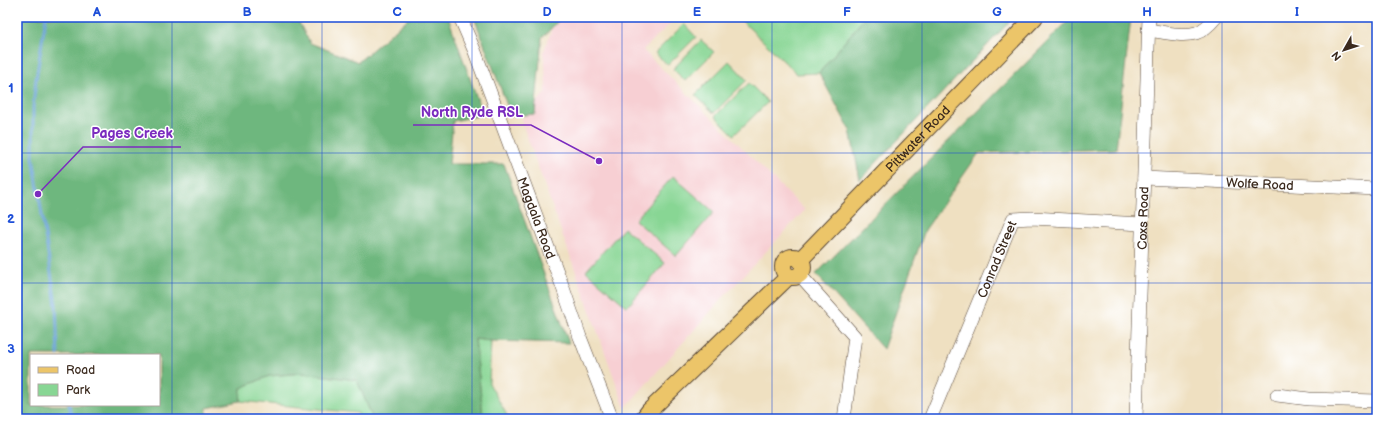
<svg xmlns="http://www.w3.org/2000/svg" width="1394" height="436" viewBox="0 0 1394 436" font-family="'Balsamiq Sans',sans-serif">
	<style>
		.built { fill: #f7cfd3 }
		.green { fill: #88d694; stroke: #628059 }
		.forest { fill: #6eb77e; stroke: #54704e; fill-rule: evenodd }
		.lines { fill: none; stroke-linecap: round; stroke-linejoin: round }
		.stream { stroke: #68a1d7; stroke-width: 3 }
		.minor-casing { stroke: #564536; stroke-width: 14 }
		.major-casing { stroke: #564536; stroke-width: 18 }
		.minor { stroke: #fff; stroke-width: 13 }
		.major { stroke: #ecc569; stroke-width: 16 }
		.grid { fill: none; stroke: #1d4ed8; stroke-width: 1; stroke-opacity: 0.55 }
		.labels { text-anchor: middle; stroke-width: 3; stroke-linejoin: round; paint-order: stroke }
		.street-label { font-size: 13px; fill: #3b2a1e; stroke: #fff }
		.leader { fill: none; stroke: #7b2cbf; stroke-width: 1.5 }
		.callout-dot { fill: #7b2cbf; stroke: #fff; stroke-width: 1.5 }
		.callout-label { font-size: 14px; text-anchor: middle; font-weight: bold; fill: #7b2cbf; stroke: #fff; stroke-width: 3; stroke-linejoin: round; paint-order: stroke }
		.neatline { fill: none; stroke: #1d4ed8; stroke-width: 1.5 }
		.grid-label { font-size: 13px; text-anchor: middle; font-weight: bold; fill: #1d4ed8 }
	</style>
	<rect width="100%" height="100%" fill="#fff"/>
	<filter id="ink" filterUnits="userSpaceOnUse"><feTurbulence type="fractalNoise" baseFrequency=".025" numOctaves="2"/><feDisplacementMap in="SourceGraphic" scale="8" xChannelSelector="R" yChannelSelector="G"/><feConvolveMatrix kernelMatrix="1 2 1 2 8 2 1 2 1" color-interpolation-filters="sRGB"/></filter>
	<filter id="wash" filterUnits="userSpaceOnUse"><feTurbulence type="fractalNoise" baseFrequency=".012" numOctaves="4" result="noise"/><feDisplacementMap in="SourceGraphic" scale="16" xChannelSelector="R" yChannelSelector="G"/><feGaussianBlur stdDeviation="0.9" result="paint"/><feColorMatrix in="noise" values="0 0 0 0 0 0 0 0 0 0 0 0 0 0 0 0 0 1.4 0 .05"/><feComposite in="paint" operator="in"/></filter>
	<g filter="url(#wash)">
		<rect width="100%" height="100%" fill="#efe0c1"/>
		<polygon class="built" points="563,17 677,17 643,50 805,210 718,303 625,408 521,120 546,92 545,65 543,53 552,28"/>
		<g class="green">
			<polygon points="738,17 865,17 819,73 797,74"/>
			<polygon points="684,24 696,37 668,65 655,53"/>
			<polygon points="701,40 714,52 685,81 673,69"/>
			<polygon points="729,61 747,80 714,113 695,95"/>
			<polygon points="749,83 768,102 734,135 715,116"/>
			<polygon points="673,176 714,212 676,256 635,220"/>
			<polygon points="624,228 665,263 627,307 586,271"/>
			<polygon points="475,339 491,341 489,383 509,419 480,419 483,417"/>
			<polygon points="302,373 357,380 373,419 359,419 358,413 240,401 241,388 269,376"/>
		</g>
		<g class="forest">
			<path d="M17 17H296L310 43 358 62 410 17H448L483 115 453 121 449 164H504L569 343 491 341 475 339 483 417 480 419H373L357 380 302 373 269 376 241 388 240 401 207 408 206 419H17ZM31 355H159V405H31Z"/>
			<polygon points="474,17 562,17 542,38 535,114 511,116"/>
			<polygon points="865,17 1014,17 860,180 850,130 819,73"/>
			<polygon points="1072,17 1131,17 1116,149 979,153 925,230 883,349 816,274"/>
		</g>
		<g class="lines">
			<g class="stream">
				<polyline points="46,17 36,79 33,107 33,157 56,305 58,355"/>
				<polyline points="69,405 72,419"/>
			</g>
		</g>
	</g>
	<g filter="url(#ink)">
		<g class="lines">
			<g class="minor-casing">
				<g id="minor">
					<path id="s1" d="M460 17 475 52 562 285 580 337 612 419"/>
					<path d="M1148 30C1163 32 1181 37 1196 33 1203 31 1211 23 1216 17"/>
					<path id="s2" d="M1144 178 1377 189"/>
					<polyline points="800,275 855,337 844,419"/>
					<polyline points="1277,395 1309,399 1377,401"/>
					<path id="s3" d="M930 419 1013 219 1032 218 1142 224"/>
					<path id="s4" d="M1136 419 1149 17"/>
				</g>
			</g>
			<g class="major-casing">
				<g id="major">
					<circle cx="793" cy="267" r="10"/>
					<path id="s5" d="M800 260 1035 17"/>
					<polyline points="643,419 649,411 788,277"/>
				</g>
			</g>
			<use href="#minor" class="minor"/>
			<use href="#major" class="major"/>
		</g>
	</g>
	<path class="grid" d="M172 17V419M322 17V419M472 17V419M622 17V419M772 17V419M922 17V419M1072 17V419M1222 17V419M17 153H1377M17 283H1377"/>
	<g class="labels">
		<g class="street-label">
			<text dy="5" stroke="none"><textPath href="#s5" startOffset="169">Pittwater Road</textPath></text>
			<text dy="5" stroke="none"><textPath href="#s2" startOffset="116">Wolfe Road</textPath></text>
			<text dy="5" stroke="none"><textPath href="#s1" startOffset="215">Magdala Road</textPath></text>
			<text dy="5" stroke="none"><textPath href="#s4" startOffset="201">Coxs Road</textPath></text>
			<text dy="5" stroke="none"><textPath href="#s3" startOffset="173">Conrad Street</textPath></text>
		</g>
	</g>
	<path class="leader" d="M599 161L531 125H413M38 194L83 147H181"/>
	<g class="callout-dot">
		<circle cx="599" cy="161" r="4"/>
		<circle cx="38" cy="194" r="4"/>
	</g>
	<g class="callout-label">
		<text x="472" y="117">North Ryde RSL</text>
		<text x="132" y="138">Pages Creek</text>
	</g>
	<rect width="1394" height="436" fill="none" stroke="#fff" stroke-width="44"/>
	<rect x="30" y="354" width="130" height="52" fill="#ffffff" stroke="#b1aaa5"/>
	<rect x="38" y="367" width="20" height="6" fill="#ecc569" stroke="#b1aaa5"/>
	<text x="66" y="374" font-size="12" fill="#3b2a1e">Road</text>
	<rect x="38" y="384" width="20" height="12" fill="#88d694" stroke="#b1aaa5"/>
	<text x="66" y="394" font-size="12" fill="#3b2a1e">Park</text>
	<g transform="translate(1344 50) rotate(231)" stroke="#ffffff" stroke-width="3" paint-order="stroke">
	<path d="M0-3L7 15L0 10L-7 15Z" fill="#3b2a1e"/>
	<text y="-6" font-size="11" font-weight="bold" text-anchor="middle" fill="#3b2a1e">N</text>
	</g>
	<rect x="22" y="22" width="1350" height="392" class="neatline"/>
	<g class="grid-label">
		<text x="97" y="16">A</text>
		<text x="247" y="16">B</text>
		<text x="397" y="16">C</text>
		<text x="547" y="16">D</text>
		<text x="697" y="16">E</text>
		<text x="847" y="16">F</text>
		<text x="997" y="16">G</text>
		<text x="1147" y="16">H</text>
		<text x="1297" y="16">I</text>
		<text x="11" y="92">1</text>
		<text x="11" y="223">2</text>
		<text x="11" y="353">3</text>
	</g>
</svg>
